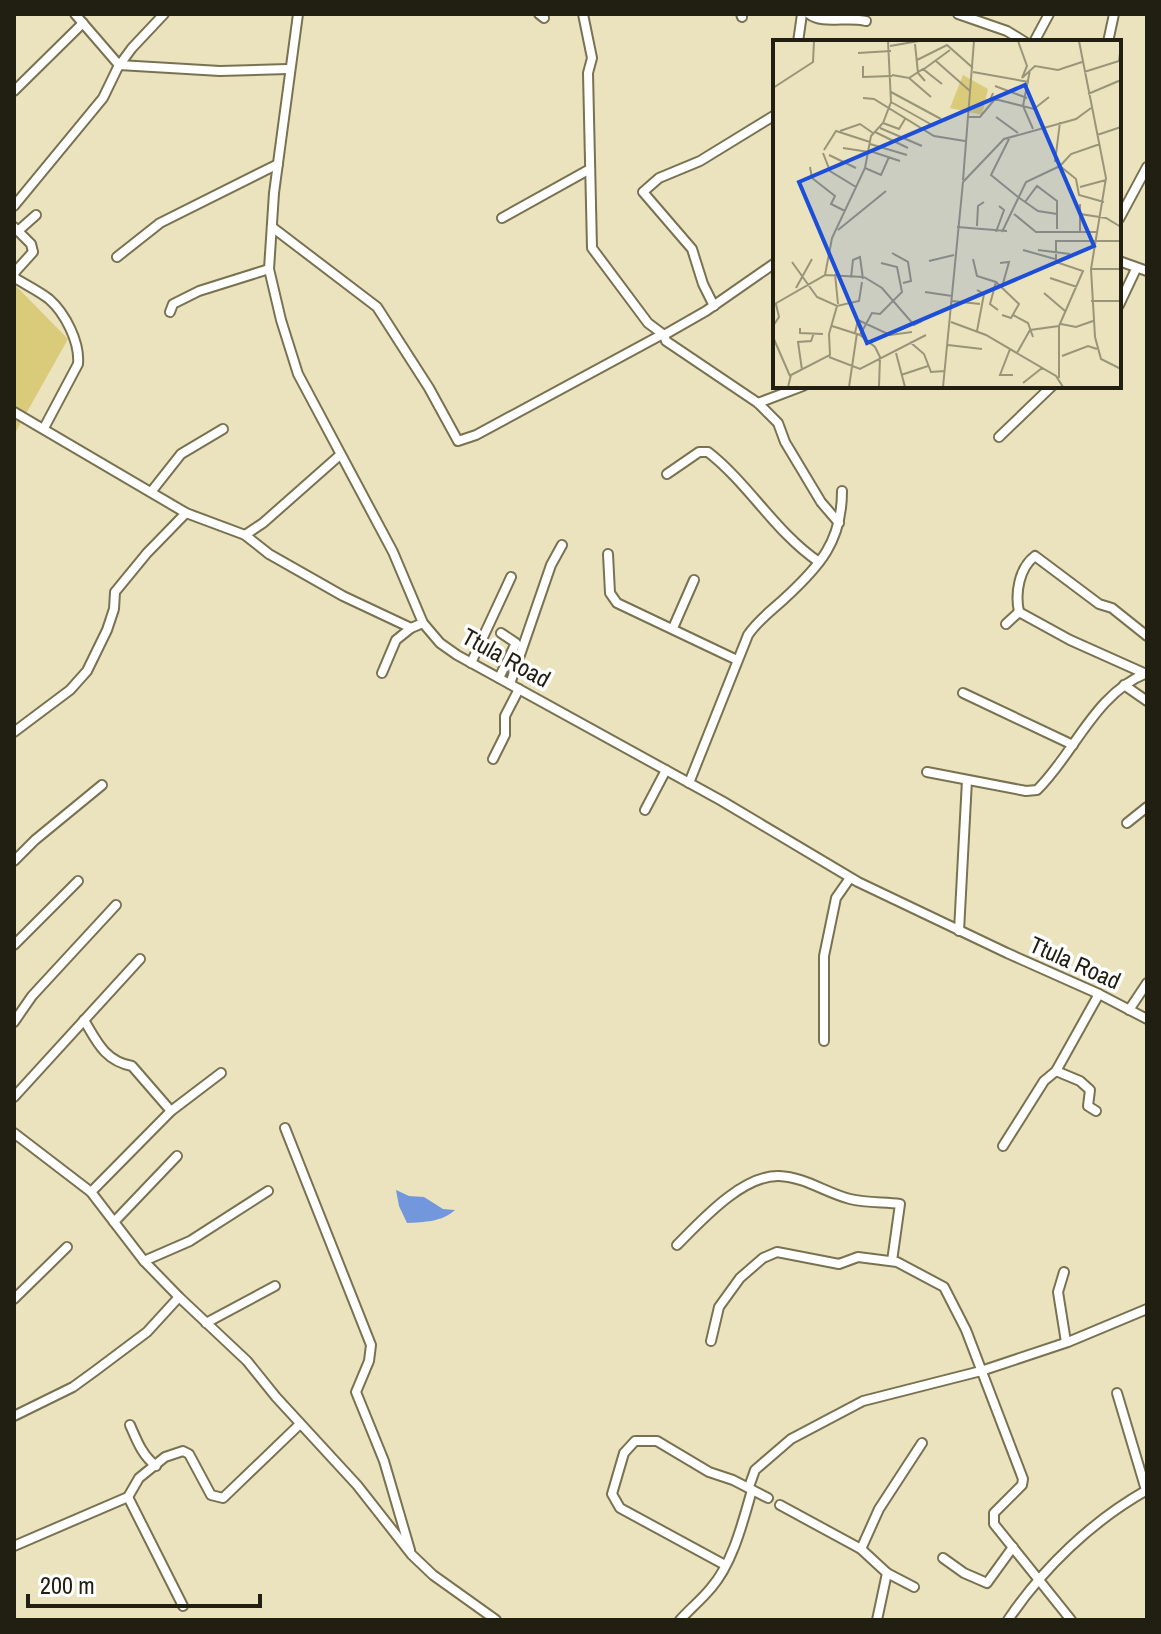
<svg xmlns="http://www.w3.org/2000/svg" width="1161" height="1634" viewBox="0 0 1161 1634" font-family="'Archivo Narrow',sans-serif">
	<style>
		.green { fill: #dacb7a }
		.water { fill: #7297dc }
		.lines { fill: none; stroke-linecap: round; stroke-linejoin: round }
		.street-casing { stroke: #787251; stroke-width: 12 }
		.street { stroke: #fff; stroke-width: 8 }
		.labels { text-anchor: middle; stroke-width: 7; stroke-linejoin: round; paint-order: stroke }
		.street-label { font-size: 24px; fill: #211f11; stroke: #fff }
		.inset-road { fill: none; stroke: #9a9579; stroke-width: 2 }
		.view { fill: #1d4ed8; fill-opacity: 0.15; stroke: #1d4ed8; stroke-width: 4 }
		.inset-edge { fill: none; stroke: #211f11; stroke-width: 4 }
	</style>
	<rect width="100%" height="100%" fill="#eae3be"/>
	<polygon class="green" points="14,284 68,339 14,435"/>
	<path class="water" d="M396 1190 409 1196 424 1197 443 1209 455 1210C442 1222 424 1222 407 1223L399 1206Z"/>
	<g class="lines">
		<g class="street-casing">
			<g id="street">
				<polyline points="75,14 119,65 220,71 288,69"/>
				<polyline points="298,14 274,193 269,269 281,320 298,374 393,552 423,623 440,643 457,655 722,801 858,882 1007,953 1099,994 1147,1019"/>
				<polyline points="539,14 544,18"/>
				<polyline points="583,14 592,58 588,73 592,248 648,323 664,335 666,341 758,403 778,423 785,442 821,502 839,523"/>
				<polyline points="741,14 742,17"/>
				<path d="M809 14C823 25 846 16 866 21"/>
				<polyline points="958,14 1007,31 1025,42"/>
				<polyline points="798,42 802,14"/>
				<polyline points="1034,42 1049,14"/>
				<polyline points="1108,42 1114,14"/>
				<polyline points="14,91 83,23"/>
				<polyline points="14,206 103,98 118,67 132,48 164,14"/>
				<polyline points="502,218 590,169"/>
				<polyline points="1119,219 1147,167"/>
				<path d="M14 227 31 244 33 252 14 273 15 278C26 285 39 291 49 299 65 313 80 342 78 364L44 428"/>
				<polyline points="272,227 377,307 429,388 458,441 476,435 661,335"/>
				<polyline points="18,231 36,215"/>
				<polyline points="117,257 160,223 278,164"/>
				<polyline points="1119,261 1147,271"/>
				<polyline points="1119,305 1136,269"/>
				<polyline points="714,306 703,284 692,249 643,192 659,178 700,161 775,115"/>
				<polyline points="170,312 173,304 199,291 269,269"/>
				<polyline points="664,335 706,311 775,263"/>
				<polyline points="758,403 803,386"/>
				<polyline points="14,412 186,513 245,535 269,554 343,596 411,628 423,623"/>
				<polyline points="999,437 1052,386"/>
				<path d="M667 474 699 452H708C749 484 775 532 819 562"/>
				<polyline points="151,492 181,454 223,429"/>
				<polyline points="245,535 263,523 340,455"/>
				<polyline points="608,554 610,593 617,603 737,660"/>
				<path d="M1019 612C1015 593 1019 568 1035 556L1099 604 1112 608 1147 636"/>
				<polyline points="1006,624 1019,612 1070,640 1146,674"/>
				<polyline points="673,628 694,580"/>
				<polyline points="471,663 511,577"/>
				<polyline points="382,673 396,640 411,628"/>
				<polyline points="499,678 516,643 501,633"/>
				<polyline points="510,684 551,565 562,545"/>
				<polyline points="1124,685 1147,701"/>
				<polyline points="963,693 1073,745"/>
				<polyline points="14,732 70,690 87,671 107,630 114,609 115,592 147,553 186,513"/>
				<polyline points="493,759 505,735 505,716 519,689"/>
				<path d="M927 772 1026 791 1037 790C1074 754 1095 693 1147 673"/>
				<path d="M689 783 748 635C758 620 771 611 784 599 820 566 842 541 842 491"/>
				<polyline points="645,810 666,770"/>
				<polyline points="1127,823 1147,807"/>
				<polyline points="14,861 35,840 102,785"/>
				<polyline points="959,931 967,780"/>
				<polyline points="14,945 78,881"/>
				<polyline points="1129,1010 1147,983"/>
				<path d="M84 1020C97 1042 105 1061 132 1066L171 1111 91 1192"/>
				<polyline points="14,1022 32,996 116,905"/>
				<polyline points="824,1041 824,956 836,898 850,878"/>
				<polyline points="1056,1071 1080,1081 1090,1090 1088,1106 1096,1111"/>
				<polyline points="14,1097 140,959"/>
				<polyline points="171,1111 221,1073"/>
				<polyline points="285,1128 371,1345 369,1361 356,1392 384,1461 410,1550"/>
				<polyline points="14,1133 91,1192 144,1261 179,1297 247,1361 276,1397 357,1485 412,1555 433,1575 496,1620"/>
				<polyline points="1003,1146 1044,1081 1056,1071 1099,994"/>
				<polyline points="114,1222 177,1156"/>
				<path d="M677 1245C701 1221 742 1175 779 1176 805 1177 826 1193 850 1199 866 1203 884 1202 900 1204L892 1261"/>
				<polyline points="144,1261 190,1241 268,1191"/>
				<polyline points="1064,1272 1058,1292 1066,1342"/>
				<polyline points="14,1299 67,1247"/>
				<polyline points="206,1323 275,1286"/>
				<polyline points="711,1341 719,1307 740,1278 763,1258 777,1252 839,1264 858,1257 897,1262 944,1287 966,1330 1023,1479 1022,1485 994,1513 994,1524 1071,1620"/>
				<polyline points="1117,1393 1146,1490"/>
				<polyline points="14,1416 73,1387 95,1371 147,1332 179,1297"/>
				<path d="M130 1425C137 1441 142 1455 156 1466"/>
				<polyline points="750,1484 755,1470 791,1439 863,1401 981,1371 1068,1342 1147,1309"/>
				<polyline points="128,1497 183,1606"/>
				<polyline points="780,1505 861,1549 887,1573 877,1620"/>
				<polyline points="14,1546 128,1497 139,1478 165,1457 183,1451 189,1454 211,1495 223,1498 300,1424"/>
				<polyline points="861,1549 879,1509 922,1443"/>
				<polyline points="943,1558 964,1573 987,1583 1013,1547"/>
				<polyline points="725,1565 620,1508 612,1494 624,1453 635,1441 657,1441 709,1472 733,1480 768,1498"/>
				<polyline points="887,1573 914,1587"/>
				<path d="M680 1620C690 1609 702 1599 711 1588 733 1563 743 1521 752 1490"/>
				<path d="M1008 1620C1043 1568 1092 1521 1147 1490"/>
			</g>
		</g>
		<use href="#street" class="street"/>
	</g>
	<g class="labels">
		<g class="street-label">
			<text transform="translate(506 658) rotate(29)" y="8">Ttula Road</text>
			<text transform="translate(1075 963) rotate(24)" y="8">Ttula Road</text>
		</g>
	</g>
	<g transform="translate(773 40)">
		<rect width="348" height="348" fill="#eae3be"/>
		<path d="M190 35 215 49 209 75 177 68Z" fill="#dacb7a"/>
		<path class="inset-road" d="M245 1 254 26 249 38 262 26 285 30 309 22M306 1 333 138 318 229 322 297 328 319 348 329M142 4 145 33 152 41M117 6 146 1M85 13 118 11M144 20 174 5 200 28M163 21 197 51M90 26V37L119 36M151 29 177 10M257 30 250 66 260 89M200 32 256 42M311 32 346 21 348 6M119 35 136 38 150 29 169 44M136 38 158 57M222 46 254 58M0 48 40 22 41 1M118 52 168 79M220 53 218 58 261 69 276 57M315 54 348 40M90 58 101 59 161 96 192 101M118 62 161 86M196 77H207L222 59M223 77 245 93M110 83 126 89 132 79M107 88 149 106M67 91 87 84 100 93M102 92 135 108M324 95 348 87M237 97 218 135 245 157M97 104 134 115M327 104 298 114 287 126 303 139 306 155 331 162M70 108 96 112M51 110 63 91 97 102M97 111 127 121M50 113 57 131 83 147M56 115 83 128M282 122 287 82M37 127 39 138 62 156 58 164 72 171M92 128 108 135 116 117M190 140 201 1M307 147 333 140M245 157 265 171 284 174M252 162 264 146 284 161V189M241 174 263 192H325M307 174 333 178 348 187M204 186 205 166 211 162M184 187 234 191M65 190 113 151M307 191V164M223 192 231 170 226 166M229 192 253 142 287 126M250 210 282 219M265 210 297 214M119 213 135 222 138 241 130 243M200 219 204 236 223 242 246 264 238 278 229 275M156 221 181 215M19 222 44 257 64 266 86 261 89 242M227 223 236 222 229 247M318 229H348M62 234 65 264M52 235 90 237M91 237 109 248 141 285 149 281M78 238 80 220 87 217 90 239M277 238 304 247M223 242 217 264 225 270M23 248 39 219M204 250 211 254 204 291M152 252 179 256M271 253 292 271M179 261 207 264M318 261H348M0 265 52 235 59 198 92 128 98 96 110 83 118 62 115 1M240 275 255 283 260 297M178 282 213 295 283 336 290 347M288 284 303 287 320 281M0 286 6 277 3 264M59 286 87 295 102 307 107 317 106 347M27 288V293L50 294M82 293 85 280 117 295 139 292M87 295 99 273 107 274 129 252 124 227 108 223M0 297 17 336M137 302 151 314 158 332 172 331M175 305 209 309M237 309 227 335H240M123 313 132 347M244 313 257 290 286 286M289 316 315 306 324 309M56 317 87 329 153 295M29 330 25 302 38 301 41 293M128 335 155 326M286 338V286L310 231 283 222V201H348M250 343 269 328M15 347 18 335 57 315 56 294 64 266M76 347 84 293M170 347 190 142 231 99 303 79 318 68"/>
		<path class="view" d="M252 45 321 206 94 303 26 142Z"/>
		<rect width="348" height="348" class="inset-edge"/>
	</g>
	<rect width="1161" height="1634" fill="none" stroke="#211f11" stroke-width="32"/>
	<path d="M28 1594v12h232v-12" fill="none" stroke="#211f11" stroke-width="4"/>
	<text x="40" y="1594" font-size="24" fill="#211f11" stroke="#ffffff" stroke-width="6" paint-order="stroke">200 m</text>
</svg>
